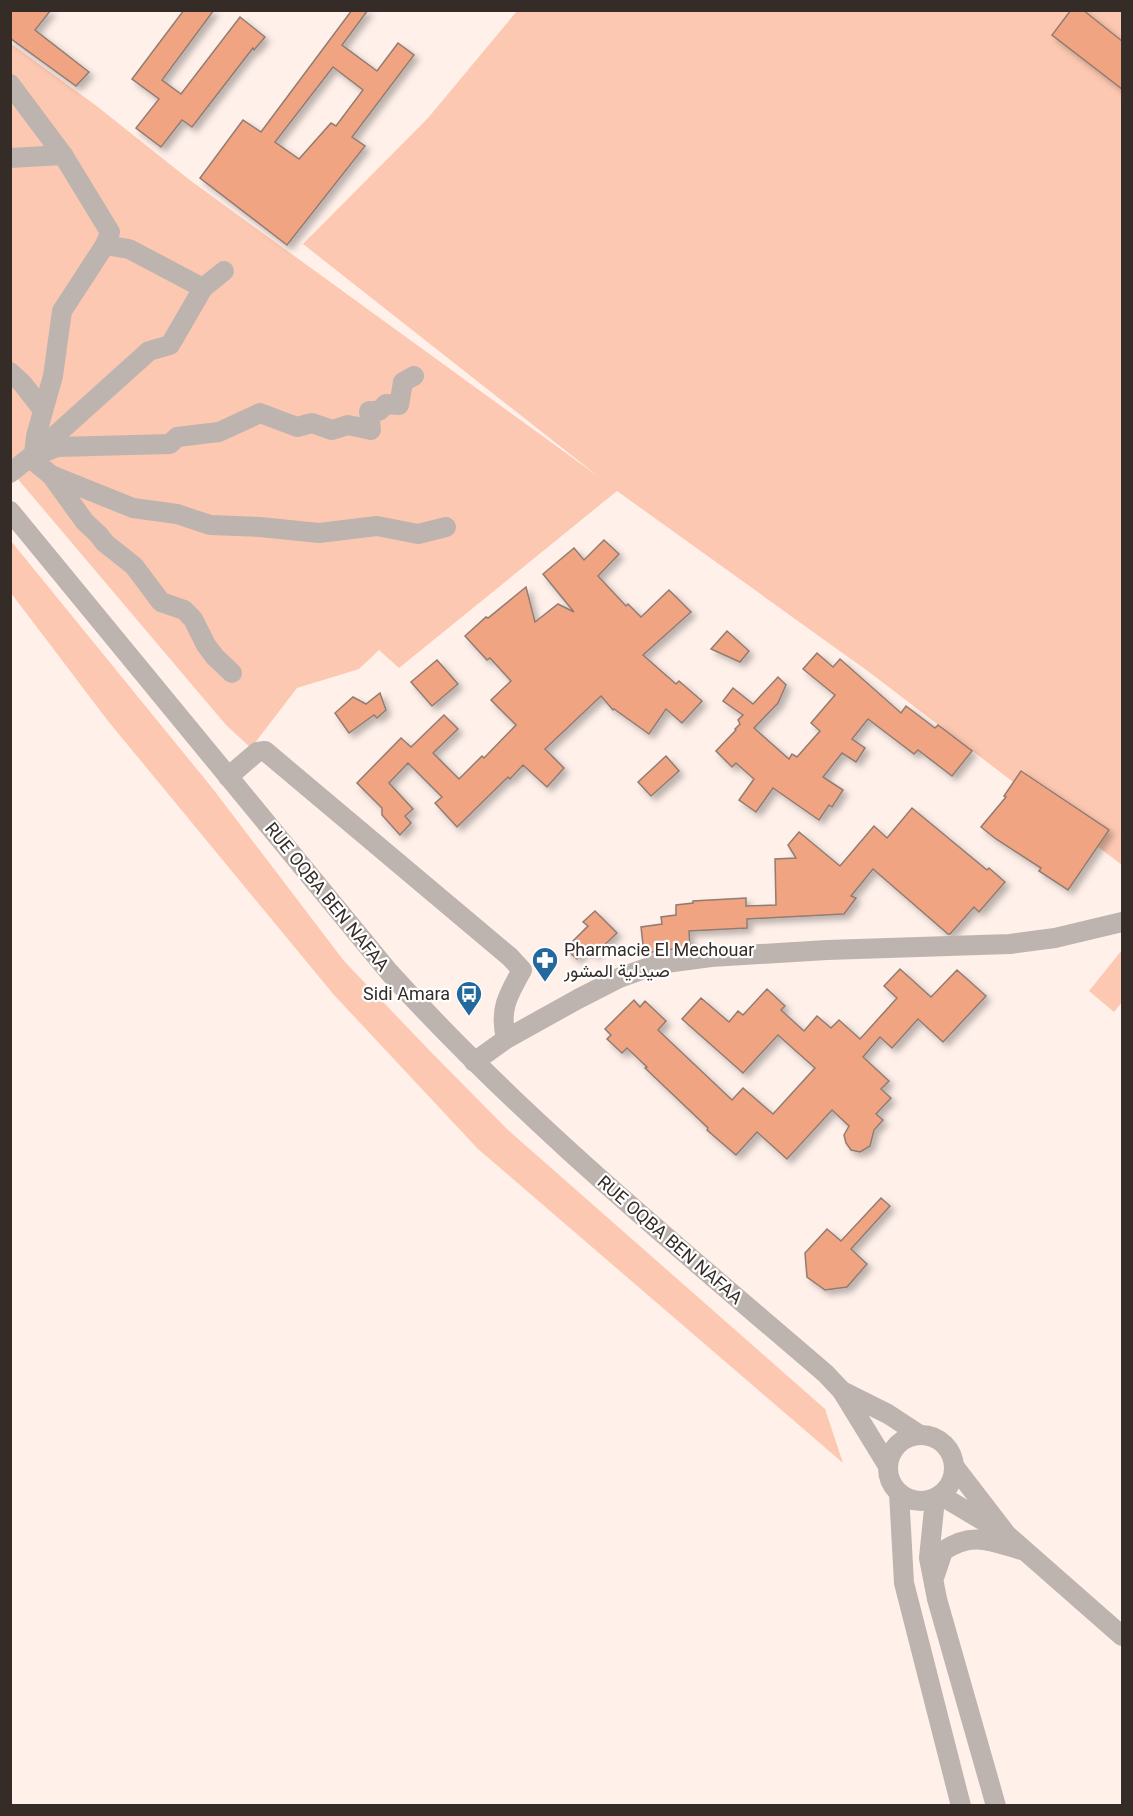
<svg xmlns="http://www.w3.org/2000/svg" width="1133" height="1816" viewBox="0 0 1133 1816" font-family="Roboto,Vazirmatn,sans-serif">
	<style>
		.green { fill: #fdc8b1 }
		.building { fill: #f0a481; stroke: #917c73; stroke-width: 1.5; fill-rule: evenodd; filter: url(#shadow) }
		.lines { fill: none; stroke-linecap: round; stroke-linejoin: round }
		.minor { stroke: #beb4af; stroke-width: 20 }
		.labels { text-anchor: middle; stroke-width: 4.5; stroke-linejoin: round; paint-order: stroke }
		.street-label { font-size: 18px; fill: #352c28; stroke: #fff }
		.poi-label { font-size: 18px; fill: #352c28; stroke: #fff; text-anchor: start }
	</style>
	<defs>
		<filter id="shadow"><feDropShadow dx="4.5" dy="4.5" stdDeviation="3" flood-color="#0004"/></filter>
	</defs>
	<rect width="100%" height="100%" fill="#fff0ea"/>
	<g class="green">
		<polygon points="517,11 1122,11 1122,865 869,672 617,491 399,668 379,650 359,669 297,688 251,748 226,725 11,471 10,43 94,104 191,181 599,477 303,244 428,118"/>
		<polygon points="11,541 213,789 344,961 428,1049 507,1129 825,1409 843,1463 478,1149 334,995 108,721 11,593"/>
		<polygon points="1122,950 1122,1002 1114,1012 1089,991"/>
	</g>
	<g class="building">
		<polygon points="10,10 51,10 35,30 89,72 76,86 10,38"/>
		<polygon points="184,10 214,10 162,80 181,94 240,17 265,37 254,50 253,48 192,127 182,120 161,147 136,128 159,99 132,79"/>
		<path d="M352 10H368L342 45 377 71 398 43 414 55 352 137 365 146 287 245 200 178 243 120 261 132ZM333 67 363 90 336 126 331 123 299 159 275 142Z"/>
		<polygon points="1071,10 1083,10 1122,41 1122,89 1052,35"/>
		<polygon points="604,540 619,554 598,576 626,606 628,604 641,617 669,590 691,612 643,655 676,684 679,681 702,701 682,723 666,709 649,734 614,709 613,710 601,696 545,749 564,768 547,787 523,765 510,779 508,777 457,827 435,803 442,797 408,763 389,783 413,809 405,816 411,823 400,835 382,815 382,808 357,783 401,738 411,747 444,715 458,729 433,753 459,779 482,756 484,758 516,725 491,700 511,681 490,658 487,660 465,636 486,617 488,618 526,587 535,622 558,604 574,612 543,574 574,548 584,560"/>
		<polygon points="727,631 749,651 740,662 711,649"/>
		<polygon points="817,653 833,667 840,659 901,713 906,706 935,728 938,725 972,751 952,776 918,750 914,754 868,719 852,739 865,748 856,762 842,753 823,777 843,790 832,807 829,805 819,820 773,788 756,812 739,800 754,779 736,763 732,767 716,751 736,730 735,729 740,724 738,720 743,715 723,701 733,688 753,704 778,677 786,685 778,703 754,728 789,759 792,754 797,757 820,731 811,723 835,695 803,669"/>
		<polygon points="437,660 458,684 432,706 411,682"/>
		<polygon points="380,693 386,710 377,718 374,715 349,733 335,713 353,697 366,704"/>
		<polygon points="666,756 679,771 651,796 638,782"/>
		<polygon points="1021,771 1109,830 1068,890 1039,871 1041,868 996,839 981,827 1006,797 1004,796"/>
		<polygon points="912,808 987,870 989,868 1005,882 979,912 974,907 950,934 948,934 873,869 851,896 856,898 844,914 747,919 747,928 689,931 690,947 644,953 641,927 662,924 661,917 676,915 676,905 693,903 693,901 746,898 746,906 776,905 775,859 796,858 788,845 799,832 840,866 874,826 887,838"/>
		<polygon points="595,911 617,933 594,955 587,948 577,959 567,950 571,943 588,926 583,922"/>
		<polygon points="900,969 931,997 957,970 986,996 943,1042 918,1019 892,1048 880,1037 863,1057 889,1081 881,1089 891,1098 876,1114 883,1120 874,1130 870,1146 860,1152 851,1150 846,1143 844,1135 849,1126 832,1110 787,1159 757,1132 736,1155 707,1130 708,1128 645,1068 647,1067 627,1048 622,1053 607,1039 611,1035 605,1029 634,1000 640,1007 645,1001 666,1021 658,1030 732,1100 743,1088 773,1114 815,1068 778,1035 743,1073 682,1019 701,998 729,1022 738,1011 743,1015 767,989 785,1006 781,1010 804,1031 817,1016 831,1028 839,1020 860,1039 897,998 884,986"/>
		<polygon points="881,1198 890,1206 851,1249 867,1264 847,1287 825,1290 807,1277 805,1253 827,1229 841,1241"/>
	</g>
	<g class="lines">
		<g class="minor">
			<polyline points="10,84 63,155 110,232 105,245 62,311 53,376 36,436 34,454 10,473"/>
			<polyline points="10,158 63,155"/>
			<polyline points="105,245 129,249 203,288"/>
			<polyline points="10,372 22,383 43,410"/>
			<polyline points="414,376 403,382 399,405 386,404 379,411 369,411 371,430 348,425 332,430 312,423 297,427 260,413 219,432 177,437 170,444 57,447 30,458 51,475 133,508 177,514 210,525 260,527 319,533 377,526 418,534 446,527"/>
			<polyline points="38,451 149,351 170,345 203,288 224,271"/>
			<polyline points="51,475 85,522 98,534 105,543 134,566 161,602 184,610 193,619 206,645 215,657 232,673"/>
			<path d="M10 511 389 972C522 1119 676 1245 826 1374L842 1391 888 1466"/>
			<path d="M228 777 257 752 265 751 510 957 522 970C508 995 499 1009 506 1039"/>
			<polyline points="474,1062 506,1039 578,999 619,978 658,964 711,957 827,950 1010,944 1055,938 1122,922"/>
			<polyline points="842,1391 888,1414 920,1435"/>
			<circle cx="921" cy="1468" r="33"/>
			<polyline points="954,1466 1007,1535 1122,1636"/>
			<polyline points="899,1493 904,1583 961,1806"/>
			<polyline points="940,1495 997,1529"/>
			<polyline points="935,1499 929,1558 937,1599 996,1806"/>
			<path d="M935 1575 943 1551C972 1531 991 1541 1021 1550"/>
		</g>
	</g>
	<defs>
		<g id="pharmacy-pin" transform="scale(1.35)"><path d="M0 17L-7.5 6A9.5 9.5 0 1 1 7.5 6Z" fill="#24699e" stroke="#fff"/><path d="M-2-6h4v4h4v4h-4v4h-4v-4h-4v-4h4Z" fill="#fff"/></g>
		<g id="bus-pin" transform="scale(1.35)"><path d="M0 17L-7.5 6A9.5 9.5 0 1 1 7.5 6Z" fill="#24699e" stroke="#fff"/><path d="M-5-6H5V4H4V6H2V4H-2V6H-4V4H-5ZM-3.5-4V0h7V-4ZM-3.5 1.2v1.5H-2V1.2ZM2 1.2v1.5H3.5V1.2Z" fill="#fff"/></g>
	</defs>
	<g fill-rule="evenodd">
		<use href="#pharmacy-pin" x="545" y="960"/>
		<use href="#bus-pin" x="469" y="994"/>
	</g>
	<g class="labels">
		<g class="street-label">
			<text transform="translate(327 897) rotate(51)" y="6">RUE OQBA BEN NAFAA</text>
			<text transform="translate(670 1240) rotate(41)" y="6">RUE OQBA BEN NAFAA</text>
		</g>
		<g class="poi-label">
			<text x="564" y="956">Pharmacie El Mechouar<tspan x="564" dy="21">صيدلية المشور</tspan></text>
			<text x="450" y="1000" text-anchor="end">Sidi Amara</text>
		</g>
	</g>
	<rect width="1133" height="1816" fill="none" stroke="#352c28" stroke-width="24"/>
</svg>
